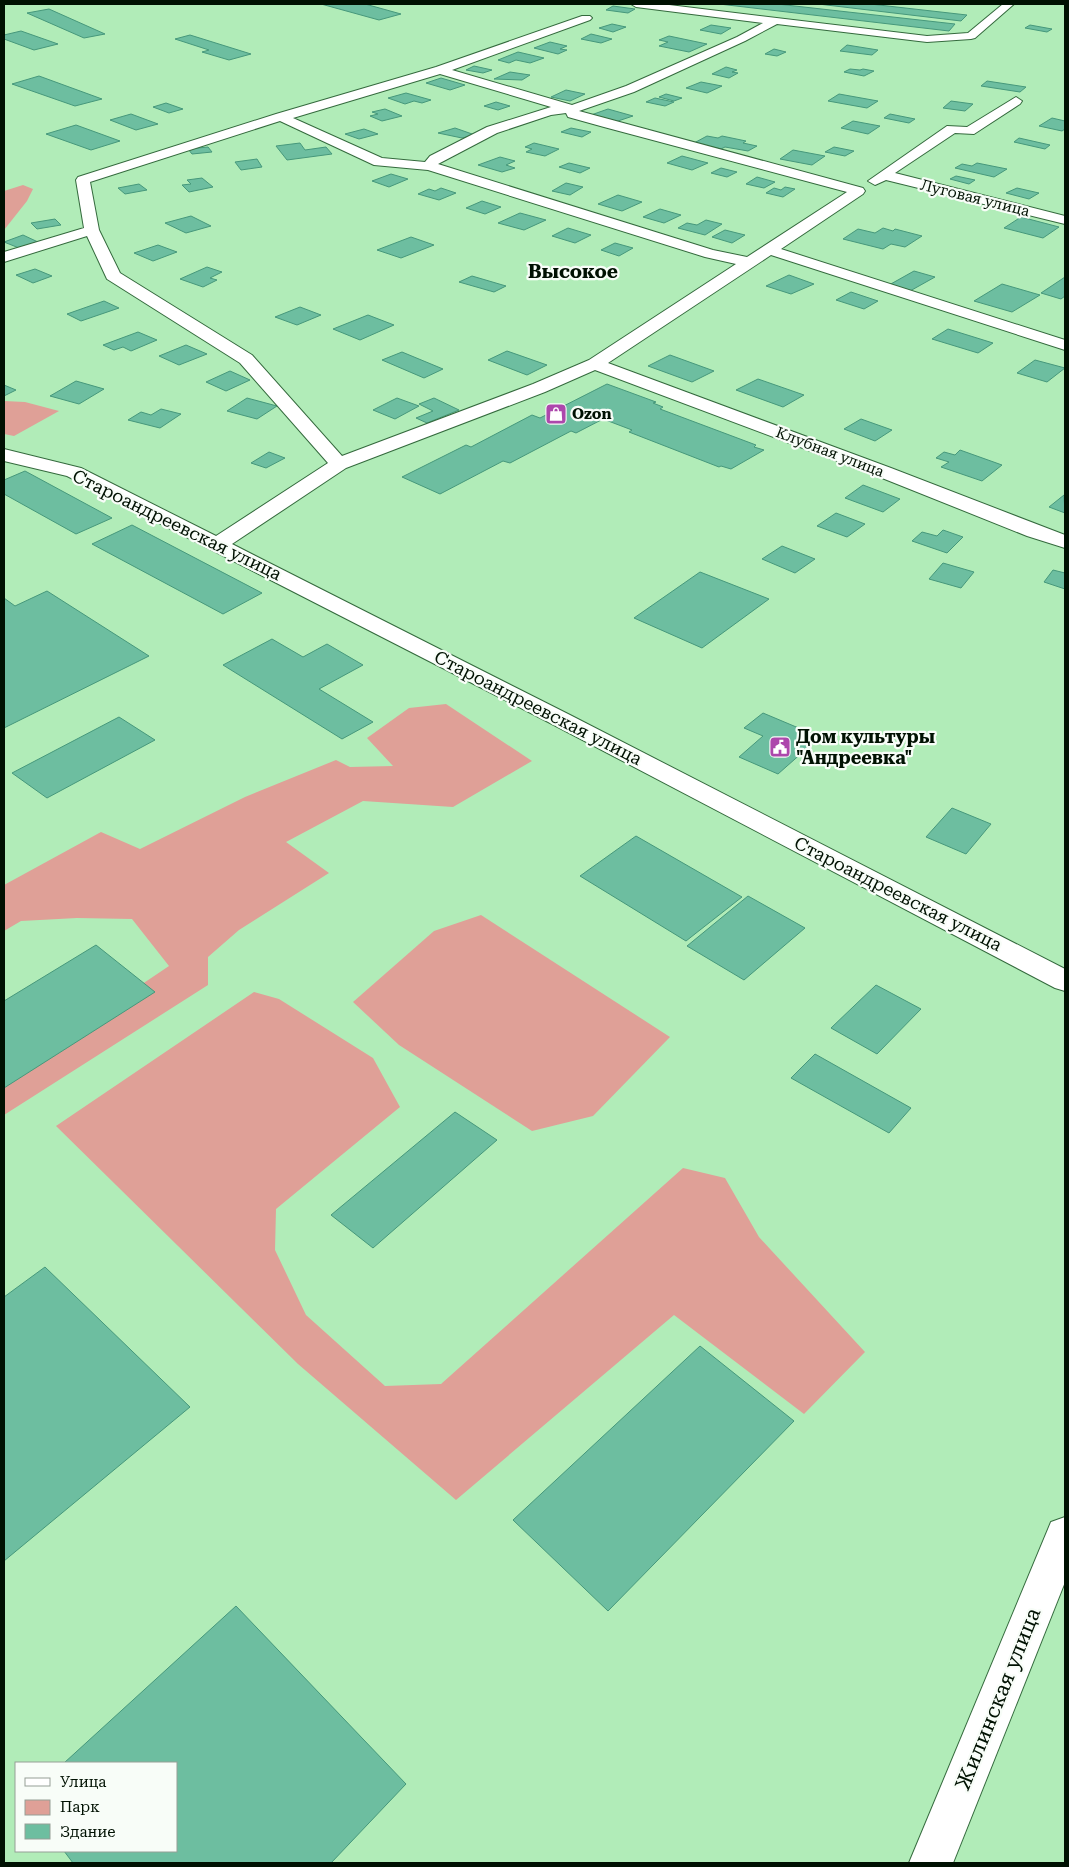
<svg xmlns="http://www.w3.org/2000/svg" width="1069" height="1867" viewBox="0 0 1069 1867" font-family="'Roboto Serif',serif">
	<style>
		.green { fill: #dfa097 }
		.building { fill: #6dbea0; stroke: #46987b }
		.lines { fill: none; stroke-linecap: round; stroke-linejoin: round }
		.street-casing { stroke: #346a3d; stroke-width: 2 }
		.secondary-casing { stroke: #346a3d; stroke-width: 2 }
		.street { fill: #fff; fill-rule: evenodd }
		.secondary { fill: #fff; fill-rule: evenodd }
		.labels { text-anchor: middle; stroke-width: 4.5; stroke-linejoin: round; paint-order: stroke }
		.far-street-label { font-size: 15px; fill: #001102; stroke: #f8fdf8 }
		.far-poi-label { font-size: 15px; font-weight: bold; fill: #001102; stroke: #f8fdf8; text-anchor: start }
		.street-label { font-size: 18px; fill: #001102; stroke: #f8fdf8 }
		.poi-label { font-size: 18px; font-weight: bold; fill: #001102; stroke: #f8fdf8; text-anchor: start }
		.far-district-label { font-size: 19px; font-weight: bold; fill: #001102; stroke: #f8fdf8 }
		.near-street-label { font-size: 21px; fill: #001102; stroke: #f8fdf8 }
	</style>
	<rect width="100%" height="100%" fill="#b1ecb8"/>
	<g class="green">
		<polygon points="23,185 33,189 27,201 4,230 4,191"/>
		<polygon points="4,401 25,402 59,411 14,436 4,434"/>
		<polygon points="446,704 532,761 453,807 363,801 286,842 329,873 239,930 208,957 208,985 4,1115 4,1077 169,966 132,919 77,918 21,921 4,931 4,885 101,832 140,849 245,797 336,760 350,767 393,766 367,738 409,708"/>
		<polygon points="481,915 670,1037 593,1116 532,1131 399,1045 353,1002 434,931"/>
		<polygon points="254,992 279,999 373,1058 400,1107 276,1209 275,1250 306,1315 385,1386 441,1384 683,1168 725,1178 759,1237 865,1352 804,1414 674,1315 456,1500 298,1364 56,1126"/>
	</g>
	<g class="building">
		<polygon points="321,4 365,4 401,14 379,20"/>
		<polygon points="719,4 777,4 955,24 949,31"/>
		<polygon points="818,4 870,4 967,15 961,21"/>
		<polygon points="613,6 635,9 628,13 606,10"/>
		<polygon points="49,9 105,34 84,38 27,13"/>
		<polygon points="612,24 626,27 613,32 599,28"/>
		<polygon points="711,25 731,28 721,34 700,30"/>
		<polygon points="1030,25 1052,29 1047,32 1025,28"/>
		<polygon points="21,31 58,44 34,50 4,39 4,35"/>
		<polygon points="591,34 612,39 601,43 581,39"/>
		<polygon points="190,35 251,54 229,60 202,52 209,50 175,39"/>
		<polygon points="669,36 707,44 689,52 659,46 668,42 659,40"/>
		<polygon points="550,42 567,46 560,49 567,50 558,54 534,48"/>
		<polygon points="847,45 878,50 872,55 840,51"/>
		<polygon points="774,49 786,52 777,56 765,54"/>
		<polygon points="518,52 544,58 530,63 516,60 509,63 498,60"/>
		<polygon points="474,66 492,70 483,73 466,70"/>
		<polygon points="726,67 737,70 732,72 738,73 729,78 712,74"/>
		<polygon points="850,69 860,70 863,69 874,71 864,76 844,72"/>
		<polygon points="510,72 530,75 522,80 494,79"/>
		<polygon points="39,76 102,99 75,106 12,84"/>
		<polygon points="441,78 465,85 450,90 426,83"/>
		<polygon points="987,81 1026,87 1020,92 981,86"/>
		<polygon points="701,82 722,86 707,93 686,88"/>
		<polygon points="566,90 585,94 570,101 551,97"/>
		<polygon points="406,93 431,100 422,103 414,101 405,104 388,98"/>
		<polygon points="666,94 682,98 674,101 659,97"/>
		<polygon points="839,94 878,101 867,108 828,101"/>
		<polygon points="655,98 674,102 665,106 646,102"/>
		<polygon points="951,101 973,104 965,111 943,108"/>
		<polygon points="496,102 510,106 498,110 484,106"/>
		<polygon points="166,103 183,109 169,113 153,107"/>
		<polygon points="385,109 402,116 382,121 370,116 378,114 372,112"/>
		<polygon points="608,109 633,116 615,122 591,115"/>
		<polygon points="131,114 158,124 136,130 110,120"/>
		<polygon points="890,114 915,119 909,123 884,118"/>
		<polygon points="1052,118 1065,121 1065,129 1062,131 1039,126"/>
		<polygon points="853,121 880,126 868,134 841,128"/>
		<polygon points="76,125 120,141 91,150 46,134"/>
		<polygon points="455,128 475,135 462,138 438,133"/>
		<polygon points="571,128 591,132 582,137 561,132"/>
		<polygon points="364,129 378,134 359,139 345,134"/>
		<polygon points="707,136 718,138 722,136 746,141 743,143 757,146 748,151 725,147 721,149 694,143"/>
		<polygon points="1019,138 1050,145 1045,149 1014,142"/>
		<polygon points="300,143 305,150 326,147 332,154 287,160 276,146"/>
		<polygon points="534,143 559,149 545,156 526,152 532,149 525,147"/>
		<polygon points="208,147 212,152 192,154 188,149"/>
		<polygon points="834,147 854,151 845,156 825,152"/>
		<polygon points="793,150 825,156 812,165 780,159"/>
		<polygon points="682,156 708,163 692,170 667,163"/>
		<polygon points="500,157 515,161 506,165 515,168 502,172 478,165"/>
		<polygon points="257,159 262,167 241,170 235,162"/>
		<polygon points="569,163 590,168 580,173 559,167"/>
		<polygon points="977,163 1007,169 994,177 955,168 962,164 972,166"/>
		<polygon points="721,168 737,172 727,177 711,173"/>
		<polygon points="391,174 408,179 389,187 372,181"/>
		<polygon points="956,176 975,180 969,184 950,179"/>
		<polygon points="757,177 775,182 764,188 746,184"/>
		<polygon points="202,178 213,187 189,192 182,185 191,184 187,180"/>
		<polygon points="566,183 583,187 570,195 552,191"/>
		<polygon points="139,184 147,190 125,194 118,188"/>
		<polygon points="785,187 795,189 783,197 766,193 774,188 781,190"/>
		<polygon points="441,188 456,193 439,200 418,194 429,189 435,191"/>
		<polygon points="1017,188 1039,193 1029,199 1006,193"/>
		<polygon points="618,195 642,202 622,211 598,204"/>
		<polygon points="482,201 501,207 485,214 466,208"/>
		<polygon points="660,209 681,215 664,223 643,217"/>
		<polygon points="520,213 546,220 524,230 498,223"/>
		<polygon points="191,216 211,226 186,233 165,223"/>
		<polygon points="1021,217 1059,227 1043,238 1004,228"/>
		<polygon points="55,219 61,225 37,229 31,223"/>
		<polygon points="706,220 722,224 705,235 678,228 687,223 697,225"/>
		<polygon points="568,228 591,235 575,243 552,236"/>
		<polygon points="883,228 893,231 895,229 922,236 905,247 891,244 883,249 843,239 858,229 875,233"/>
		<polygon points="725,230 745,235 732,243 712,237"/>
		<polygon points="23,235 38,242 19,248 4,242"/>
		<polygon points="411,237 434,245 401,258 377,250"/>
		<polygon points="615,243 633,248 619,256 601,250"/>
		<polygon points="158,245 177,252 153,261 134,253"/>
		<polygon points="207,267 222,272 210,278 217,280 203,287 180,279"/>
		<polygon points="35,269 52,276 33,283 16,275"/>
		<polygon points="914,271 935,277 910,291 889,285"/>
		<polygon points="789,275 814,284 791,294 766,286"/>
		<polygon points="472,276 506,286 494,292 459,282"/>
		<polygon points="1065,277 1065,296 1061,299 1041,293"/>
		<polygon points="1002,284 1040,295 1012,312 974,301"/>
		<polygon points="851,292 878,301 864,309 836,300"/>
		<polygon points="104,301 119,308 81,321 67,314"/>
		<polygon points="300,307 321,315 297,325 275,317"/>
		<polygon points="368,315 394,325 360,340 333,329"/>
		<polygon points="948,329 993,343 978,353 932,339"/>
		<polygon points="138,332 157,340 131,351 123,347 114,350 103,345"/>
		<polygon points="186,345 207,354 179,365 159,356"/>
		<polygon points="507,351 547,365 527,375 488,360"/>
		<polygon points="402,352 443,369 424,378 382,360"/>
		<polygon points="670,355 714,371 692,382 648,366"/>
		<polygon points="1035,360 1065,368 1047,382 1017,373"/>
		<polygon points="230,371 250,380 226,391 206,382"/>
		<polygon points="758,379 804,395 783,407 736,390"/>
		<polygon points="76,381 104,389 79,404 50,396"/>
		<polygon points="607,384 656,402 653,403 663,407 660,409 756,445 754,447 764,450 731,469 721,466 719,467 629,432 632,430 603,419 576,433 571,431 510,463 503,461 440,494 402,477 466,445 471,447 532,415 540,418"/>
		<polygon points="4,385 16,390 4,396"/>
		<polygon points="247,398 277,406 257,419 227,411"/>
		<polygon points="397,398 419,406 395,419 373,410"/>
		<polygon points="434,398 459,410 427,423 416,418 433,411 419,404"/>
		<polygon points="161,409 181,414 160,428 128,420 141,412 151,415"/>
		<polygon points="861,419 892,430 875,441 844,429"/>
		<polygon points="960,450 1002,465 982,481 941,467 949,462 936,458 944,452 955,455"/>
		<polygon points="269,452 285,458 266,468 251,463"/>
		<polygon points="25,471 112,518 76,534 4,494 4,480"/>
		<polygon points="863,485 900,499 883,512 845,498"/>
		<polygon points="1064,495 1065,513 1049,507"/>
		<polygon points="836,513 865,524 847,537 817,526"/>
		<polygon points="132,525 262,593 223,614 92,544"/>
		<polygon points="943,530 963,537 947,553 912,541 922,532 937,536"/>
		<polygon points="782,546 815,559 795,573 762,559"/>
		<polygon points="943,563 974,572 961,588 929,579"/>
		<polygon points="1053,570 1065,573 1065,589 1044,582"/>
		<polygon points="700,572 769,599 702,648 634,618"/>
		<polygon points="47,591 149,656 4,728 4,598 15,606"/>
		<polygon points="272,639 303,657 327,644 363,665 319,689 373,722 342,739 223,665"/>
		<polygon points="763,713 820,737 778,774 739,757 763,736 744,728"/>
		<polygon points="119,717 155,740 47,798 12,773"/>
		<polygon points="952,808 991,824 966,854 926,837"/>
		<polygon points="636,836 742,897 686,941 580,876"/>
		<polygon points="748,896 805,928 744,980 687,946"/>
		<polygon points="96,945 155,992 4,1088 4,1001"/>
		<polygon points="876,985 921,1009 877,1054 831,1028"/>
		<polygon points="815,1054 911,1108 889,1133 791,1078"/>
		<polygon points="455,1112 497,1140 373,1248 331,1215"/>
		<polygon points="45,1267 190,1407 4,1561 4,1297"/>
		<polygon points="700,1346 794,1421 608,1611 513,1520"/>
		<polygon points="236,1606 406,1784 331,1863 73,1863 64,1851 176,1851 176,1763 64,1763"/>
	</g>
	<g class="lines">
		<g class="street-casing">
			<g id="street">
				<path d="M631 4H661L927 36 968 33 1003 4H1014L975 38 971 39 927 42 777 24 745 41 634 92 579 111 863 188 865 191 863 194 781 249 1065 340V350L771 255 608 363 891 468 1065 535V548L1027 536 877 476 595 370 545 392 346 468 232 544 570 715 1065 969V991L1055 988 554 725 67 476 4 461V449L81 468 216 536 328 463 240 363 107 279 87 236 4 262V252L84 228 76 180 78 177 276 114 436 67 582 16H590L592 18 590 20 452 70 572 105 626 86 737 37 763 23 636 7ZM440 74 551 107 487 127 430 156 425 162 382 158 293 118ZM566 113 568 117 604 127 847 192 747 257 713 250 438 164 497 133 551 115ZM280 121 374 165 428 170 705 257 736 264 589 360 533 384 342 456 252 355 120 273 99 230 90 182Z"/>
				<polygon points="1016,97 1022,101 1020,104 974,134 955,133 895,173 1065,216 1065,224 886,180 875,185 868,181 947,126 967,127"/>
			</g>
		</g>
		<g class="secondary-casing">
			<polygon id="secondary" points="1065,1517 1065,1582 953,1863 909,1863 1051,1522"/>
		</g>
		<use href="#street" class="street"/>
		<use href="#secondary" class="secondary"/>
	</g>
	<defs>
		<g id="shop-square" transform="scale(1.125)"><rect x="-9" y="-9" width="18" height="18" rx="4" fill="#ad47ac" stroke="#f8fdf8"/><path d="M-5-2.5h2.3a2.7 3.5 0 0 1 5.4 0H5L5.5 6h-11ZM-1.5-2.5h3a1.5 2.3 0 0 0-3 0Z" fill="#fff"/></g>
		<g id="civic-square" transform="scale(1.125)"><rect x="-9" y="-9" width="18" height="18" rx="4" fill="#ad47ac" stroke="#f8fdf8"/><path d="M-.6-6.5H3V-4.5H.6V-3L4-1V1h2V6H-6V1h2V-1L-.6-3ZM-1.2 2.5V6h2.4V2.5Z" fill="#fff"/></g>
	</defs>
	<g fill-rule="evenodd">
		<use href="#shop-square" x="556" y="414"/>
		<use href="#civic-square" x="780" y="747"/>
	</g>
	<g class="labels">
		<g class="far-street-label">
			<text transform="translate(975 198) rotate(14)" y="5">Луговая улица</text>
			<text transform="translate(830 452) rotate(21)" y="5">Клубная улица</text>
		</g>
		<g class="far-poi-label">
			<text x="572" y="419">Ozon</text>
		</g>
		<g class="street-label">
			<text transform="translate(177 525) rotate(26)" y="6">Староандреевская улица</text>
			<text transform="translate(538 708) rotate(27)" y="6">Староандреевская улица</text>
			<text transform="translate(898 894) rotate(27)" y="6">Староандреевская улица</text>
		</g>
		<g class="poi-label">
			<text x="796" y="743">Дом культуры<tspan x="796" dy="21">"Андреевка"</tspan></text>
		</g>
		<g class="far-district-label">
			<text x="573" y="278">Высокое</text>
		</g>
		<g class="near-street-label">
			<text transform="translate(998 1699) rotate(-68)" y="7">Жилинская улица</text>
		</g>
	</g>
	<rect width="1069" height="1867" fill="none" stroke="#001102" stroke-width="10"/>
	<rect x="15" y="1762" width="162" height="90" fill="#f8fdf8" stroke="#959f96"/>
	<rect x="25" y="1778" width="25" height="8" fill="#ffffff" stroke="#959f96"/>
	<text x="60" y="1787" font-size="15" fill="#001102">Улица</text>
	<rect x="25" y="1800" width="25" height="15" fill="#dfa097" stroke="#959f96"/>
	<text x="60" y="1812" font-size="15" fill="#001102">Парк</text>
	<rect x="25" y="1824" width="25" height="15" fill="#6dbea0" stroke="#959f96"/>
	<text x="60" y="1837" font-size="15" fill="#001102">Здание</text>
</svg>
